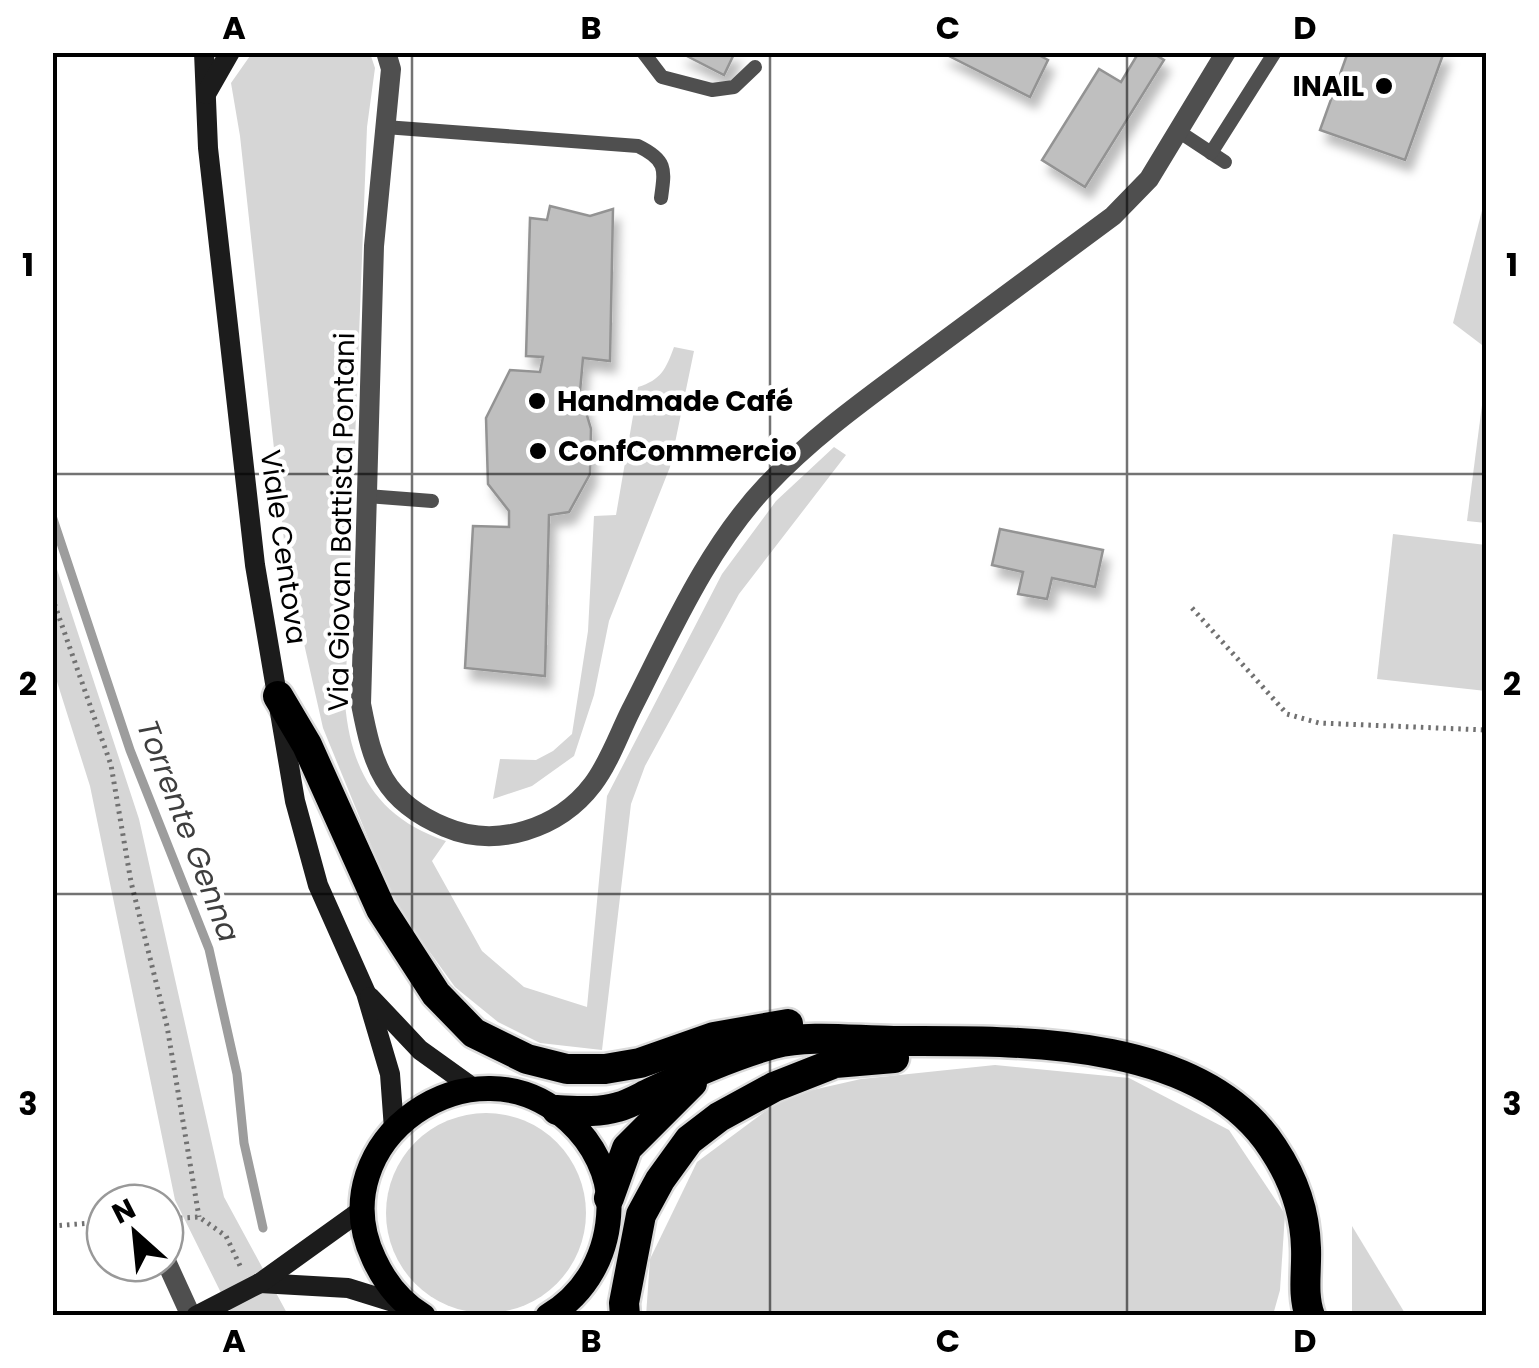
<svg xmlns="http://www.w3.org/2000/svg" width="1539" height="1368" viewBox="0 0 1539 1368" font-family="Poppins,sans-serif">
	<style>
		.green { fill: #d6d6d6 }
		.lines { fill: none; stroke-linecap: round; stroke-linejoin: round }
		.stream { stroke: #9d9d9d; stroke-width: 9 }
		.building { fill: #bfbfbf; stroke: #939393; stroke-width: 2.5; filter: url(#shadow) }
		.primary-casing { stroke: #dbdbdb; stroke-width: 30 }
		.highway-casing { stroke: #dbdbdb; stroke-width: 35 }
		.path { stroke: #717171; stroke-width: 5; stroke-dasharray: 2.5 5; stroke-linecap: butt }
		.lane { stroke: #4f4f4f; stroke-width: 14 }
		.street { stroke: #4f4f4f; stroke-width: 20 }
		.secondary { stroke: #1c1c1c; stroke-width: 20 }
		.primary { stroke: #000; stroke-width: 25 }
		.highway { stroke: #000; stroke-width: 30 }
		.grid { fill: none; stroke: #000; stroke-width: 2.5; stroke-opacity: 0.55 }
		.poi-dot { fill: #000; stroke: #fff; stroke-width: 4 }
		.labels { text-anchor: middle; stroke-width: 9; stroke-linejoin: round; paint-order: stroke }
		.poi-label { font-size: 28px; font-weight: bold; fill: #000; stroke: #fff; text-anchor: start }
		.street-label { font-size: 28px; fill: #000; stroke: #fff }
		.water-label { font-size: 30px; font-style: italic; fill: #3e3e3e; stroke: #fff }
		.neatline { fill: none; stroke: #000; stroke-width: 4 }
		.grid-label { font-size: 32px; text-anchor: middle; font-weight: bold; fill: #000 }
	</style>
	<defs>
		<filter id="shadow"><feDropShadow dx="6" dy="11" stdDeviation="5" flood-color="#0004"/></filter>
	</defs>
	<rect width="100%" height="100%" fill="#fff"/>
	<g class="green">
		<path d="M252 53H370L375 68 367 127 345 703C351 772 378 818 446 841L432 861 482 951 524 987 587 1007 607 796 722 574 776 501 834 447 846 455 739 594 645 766 631 804 602 1050 540 1043 498 1022 455 987 395 904 323 728 287 568 240 136 231 83Z"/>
		<polygon points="1486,195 1486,348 1453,323"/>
		<path d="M674 347 694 351 670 467 609 621 594 695 574 756 532 786 493 799 500 759 536 760 553 751 572 734 588 631 594 516 616 515 638 387C661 380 666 369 674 347Z"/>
		<polygon points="1486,374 1486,523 1467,521"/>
		<polygon points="1393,534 1486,545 1486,691 1377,679"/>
		<polygon points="52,554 139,819 224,1197 288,1315 232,1315 175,1200 90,786 53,669"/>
		<polygon points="995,1065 1129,1078 1229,1130 1285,1214 1280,1290 1273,1315 646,1316 650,1259 697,1162 786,1096 861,1079"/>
		<circle cx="486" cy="1213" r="100"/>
		<polygon points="1352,1226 1406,1315 1352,1315"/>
	</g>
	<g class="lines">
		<polyline class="stream" points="52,516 130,750 209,949 237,1074 244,1143 263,1228"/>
	</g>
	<g class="building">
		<polygon points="679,52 735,52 724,75"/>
		<polygon points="941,52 1033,52 1048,60 1030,97"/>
		<polygon points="1139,52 1151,52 1164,60 1085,187 1042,160 1099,69 1121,82"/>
		<polygon points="1348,52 1444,52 1405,160 1320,130"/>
		<polygon points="550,206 590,216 613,209 610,361 583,358 580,392 591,429 590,474 569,512 549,515 545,676 465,668 473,526 509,527 509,511 488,484 486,418 510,370 540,372 543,357 526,356 530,218 547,220"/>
		<polygon points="1000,529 1103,550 1095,587 1052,578 1047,599 1018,594 1023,572 992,565"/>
	</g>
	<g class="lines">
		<g class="primary-casing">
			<path id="primary" d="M423 1316C400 1302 385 1283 374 1259 318 1141 474 1032 569 1121 593 1143 610 1175 609 1208 608 1253 587 1293 548 1316"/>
		</g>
		<g class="highway-casing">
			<g id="highway">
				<polyline points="278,696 307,745 381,909 436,994 474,1033 527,1059 567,1069 605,1069 640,1063 714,1037 788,1024"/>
				<path d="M557 1110C578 1111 598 1113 618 1107 630 1104 641 1097 652 1092 691 1074 731 1056 773 1044 810 1034 856 1041 894 1041 1014 1041 1200 1035 1273 1148 1293 1178 1305 1212 1306 1248 1307 1271 1302 1294 1310 1316"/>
				<polyline points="609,1198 627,1148 692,1083"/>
				<polyline points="625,1316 624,1303 641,1215 660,1180 689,1140 719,1117 774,1087 835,1063 894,1058"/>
			</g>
		</g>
		<g class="path">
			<polyline points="52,597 111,765 131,882 167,1026 199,1217"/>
			<polyline points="1192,608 1287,714 1319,723 1486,730"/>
			<polyline points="165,1219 199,1217 226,1236 241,1268"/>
			<polyline points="52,1226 105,1222"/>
			<polyline points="268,1313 269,1316"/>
		</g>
		<g class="lane">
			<polyline points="643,52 662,77 712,90 734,87 755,67"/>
			<path d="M385 127 638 146C667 160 665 169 661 198"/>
			<polyline points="1178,131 1225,162"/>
			<polyline points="1211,153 1275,52"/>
			<polyline points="367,496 432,501"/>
		</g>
		<g class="street">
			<path d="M386 52 391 69 374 246 361 704C373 766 383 801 445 827 496 849 559 829 593 784 609 763 619 734 631 710 670 634 707 548 767 485 814 435 870 396 925 355 987 309 1050 263 1113 216L1149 179 1226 52"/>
			<polyline points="165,1259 191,1316"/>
		</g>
		<g class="secondary">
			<polyline points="204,52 208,148 255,565 295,801 318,885 366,993 390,1074 394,1129"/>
			<polyline points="206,94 230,52"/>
			<polyline points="370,997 420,1050 473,1088"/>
			<polyline points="260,1283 348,1288 409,1307"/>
			<polyline points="196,1316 260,1283 363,1209"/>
		</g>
		<use href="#primary" class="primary"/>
		<use href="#highway" class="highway"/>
	</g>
	<path class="grid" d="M412 52V1316M770 52V1316M1127 52V1316M52 474H1486M52 894H1486"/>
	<g class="poi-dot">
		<circle cx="1384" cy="86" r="10"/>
		<circle cx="537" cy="401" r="10"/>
		<circle cx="538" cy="451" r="10"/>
	</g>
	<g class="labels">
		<g class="poi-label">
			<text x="1364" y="96" text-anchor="end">INAIL</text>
			<text x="557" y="411">Handmade Café</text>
			<text x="558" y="461">ConfCommercio</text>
		</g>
		<g class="street-label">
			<text transform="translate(341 522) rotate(-89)" y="10">Via Giovan Battista Pontani</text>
			<text transform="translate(284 547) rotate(82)" y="10">Viale Centova</text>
		</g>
		<g class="water-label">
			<text transform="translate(188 831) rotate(69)" y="10">Torrente Genna</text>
		</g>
	</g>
	<rect width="1539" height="1368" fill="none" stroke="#ffffff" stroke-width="110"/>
	<g transform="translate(135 1233) rotate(333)"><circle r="48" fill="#ffffff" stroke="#999999" stroke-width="2.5"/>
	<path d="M0-8L18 38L0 25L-18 38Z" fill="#000000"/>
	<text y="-15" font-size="28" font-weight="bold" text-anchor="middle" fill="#000000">N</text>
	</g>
	<rect x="55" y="55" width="1429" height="1258" class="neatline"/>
	<g class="grid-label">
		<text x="234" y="39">A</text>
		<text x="591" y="39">B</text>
		<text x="948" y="39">C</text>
		<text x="1305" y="39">D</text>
		<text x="28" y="276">1</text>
		<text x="1512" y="276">1</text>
		<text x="28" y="695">2</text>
		<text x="1512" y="695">2</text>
		<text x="28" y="1115">3</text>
		<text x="1512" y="1115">3</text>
		<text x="234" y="1352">A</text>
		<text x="591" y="1352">B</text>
		<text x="948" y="1352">C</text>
		<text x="1305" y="1352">D</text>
	</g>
</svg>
